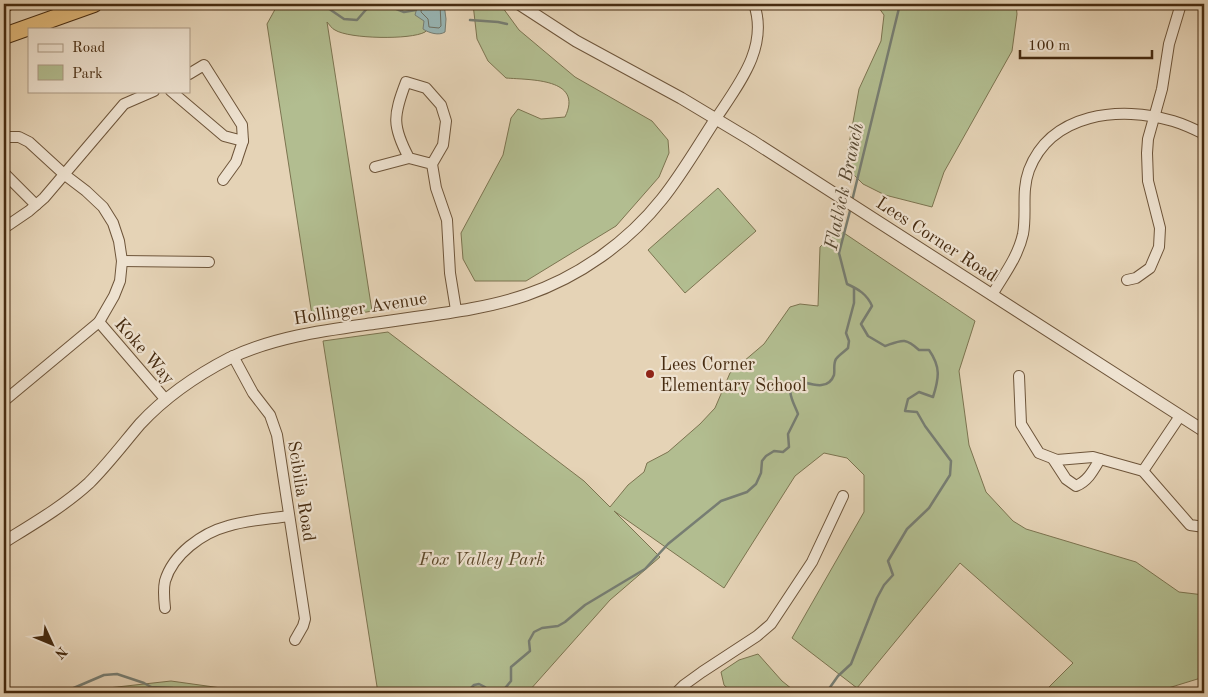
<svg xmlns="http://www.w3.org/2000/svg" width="1208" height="697" viewBox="0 0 1208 697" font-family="'Old Standard TT',serif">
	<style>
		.green { fill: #b2bd90; stroke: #7c7450 }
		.water { fill: #98b6b5; stroke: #777e73 }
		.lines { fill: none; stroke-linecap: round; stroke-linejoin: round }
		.shore { stroke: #6f7062; stroke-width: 1 }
		.stream { stroke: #777e73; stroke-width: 2.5 }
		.minor-casing { stroke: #6e553a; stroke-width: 12 }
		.tertiary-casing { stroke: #6e553a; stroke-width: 13 }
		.trunk-casing { stroke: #462b10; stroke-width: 18 }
		.minor { stroke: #eee2d0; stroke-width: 10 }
		.tertiary { stroke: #eee2d0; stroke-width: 11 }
		.trunk { stroke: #e2ba7b; stroke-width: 16 }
		.poi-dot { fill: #8f2418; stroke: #eee2d0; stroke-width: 2 }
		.labels { text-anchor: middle; stroke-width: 4.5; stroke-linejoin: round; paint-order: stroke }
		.street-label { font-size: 18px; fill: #462b10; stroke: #eee2d0 }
		.poi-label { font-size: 18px; fill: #462b10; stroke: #eee2d0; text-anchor: start }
		.park-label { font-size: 18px; font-style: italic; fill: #5c482a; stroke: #eee2d0 }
		.water-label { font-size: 19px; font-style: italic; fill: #564731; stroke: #eee2d0 }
	</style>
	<rect width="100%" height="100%" fill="#e5d3b6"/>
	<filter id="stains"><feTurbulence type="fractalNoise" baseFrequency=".004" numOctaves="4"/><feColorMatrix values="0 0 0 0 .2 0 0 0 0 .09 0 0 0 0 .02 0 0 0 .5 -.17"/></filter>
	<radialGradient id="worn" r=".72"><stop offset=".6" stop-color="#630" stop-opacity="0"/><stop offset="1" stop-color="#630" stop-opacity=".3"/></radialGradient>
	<g class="green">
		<path d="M278 4H437C435 14 434 25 425 32 411 40 349 39 335 30 332 29 329 24 327 22L372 311 313 322 267 24Z"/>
		<path d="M473 4H500L519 30 575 77 652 121 668 140 669 153 659 177 616 226 526 281H475L463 259 461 233 503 155 511 118 518 109 541 119 565 117C584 78 530 80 506 78L488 61 477 39Z"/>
		<polygon points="876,4 1016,4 1017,14 1012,51 944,172 932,207 885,195 863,184 845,166 859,89 881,41 884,15"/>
		<polygon points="718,188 756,231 685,293 648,250"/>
		<polygon points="838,229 975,321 959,371 969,445 986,492 1013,521 1026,529 1136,562 1179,592 1204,595 1204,677 1152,693 1043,693 1073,663 960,563 857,688 792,638 864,512 864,475 847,458 824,453 795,476 724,588 614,511 660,557 610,600 529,691 524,693 378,693 323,341 388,332 584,481 610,507 628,485 644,472 647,463 668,452 700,424 715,408 730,373 764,344 790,307 800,304 818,306 820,247"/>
		<polygon points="758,654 782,681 797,693 733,693 724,685 721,672 739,660"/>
		<polygon points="171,681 257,693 78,693 81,691"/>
	</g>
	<path class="water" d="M418 4H444L446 19 445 32C439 36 429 33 423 29L424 21 415 15Z"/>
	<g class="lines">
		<polyline class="shore" points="422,4 421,12 428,19 429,27 439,28 441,26 440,4"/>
		<g class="stream">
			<polyline points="322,4 344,19 357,20 370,5 389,6 404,12 416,10"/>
			<polyline points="470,20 498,22 507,24"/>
			<polyline points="852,201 900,4"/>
			<polyline points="151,687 154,693"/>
			<polyline points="62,693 104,675 117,674 144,683 151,687 172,688 198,693"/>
			<polyline points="466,693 474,685 479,684 485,687 490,693"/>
			<path d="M501 693 511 681V667L530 651 529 641 534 632 542 628 558 626 565 622 585 605 645 569 668 544 721 501 747 492 756 484 761 473 762 461 766 456 774 451 783 452 789 447 788 434 798 414C794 403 783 387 798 381 809 383 828 392 834 375 835 370 833 364 836 359 839 355 845 351 848 348L849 341 846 333 854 303V288"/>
			<path d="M826 693 838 676 851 664 877 598 884 585 893 575 888 561 907 529 929 508 950 475 951 461 925 426 917 412 905 411 908 399 919 392 933 397C939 378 941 367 929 350H919C905 337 902 340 885 346L868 336 861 324 872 306C867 294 858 289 847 284L839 253 851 207"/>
		</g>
		<g class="minor-casing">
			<g id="minor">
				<polyline points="171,91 224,136 243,141 242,125 204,65 189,74"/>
				<path d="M715 120C738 85 769 48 754 4"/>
				<polyline points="4,141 7,137 19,137 29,142 65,175 86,191 103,207 113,223 119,241 122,261 120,281 114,296 99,322 4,401"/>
				<path d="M432 164 409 158C392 126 393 116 406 82L426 88 441 105 446 121 443 145 432 164 436 188 447 220 450 273 456 310"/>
				<polyline points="375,167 409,158"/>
				<polyline points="4,173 36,205"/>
				<polyline points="223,180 236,162 243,141"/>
				<polyline points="4,228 29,211 44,198 124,104 154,91"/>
				<polyline points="122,261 209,262"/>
				<polyline points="1127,280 1136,278 1150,268 1159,247 1160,228 1148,181 1147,153 1148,139 1162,89 1169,44 1181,4"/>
				<path d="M992 295C1003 276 1018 257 1023 234 1027 213 1021 192 1029 170 1051 113 1120 105 1173 121 1183 124 1194 129 1204 134"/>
				<polyline points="99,322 166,400"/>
				<polyline points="233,356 253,393 270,415 277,435 305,619 303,626 295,640"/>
				<polyline points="1019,376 1021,424 1039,453 1057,460 1093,457 1143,471 1190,525 1204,527"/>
				<path d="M1053 459 1066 479 1076 486C1088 481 1093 471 1100 459"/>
				<polyline points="1143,471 1180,416"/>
				<path d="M165 608C164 599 163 590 165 581 173 554 202 533 228 526 247 520 269 519 289 516"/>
				<polyline points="676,693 684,685 702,672 757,636 771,624 812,562 843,496"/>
			</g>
		</g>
		<g class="tertiary-casing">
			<g id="tertiary">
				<polyline points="519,4 576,41 681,98 751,140 1204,431"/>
				<path d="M4 542C33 524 64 506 89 483 108 464 123 444 140 424 166 396 197 375 230 358 276 336 328 330 377 323 427 315 479 311 526 295 579 277 628 242 662 199 682 174 698 146 715 120"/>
			</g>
		</g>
		<g class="trunk-casing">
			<g id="trunk">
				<polyline points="4,4 5,4"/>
				<polyline points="4,36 94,4"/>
			</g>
		</g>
		<use href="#minor" class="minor"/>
		<use href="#tertiary" class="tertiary"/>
		<use href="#trunk" class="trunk"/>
	</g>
	<circle class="poi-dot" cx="650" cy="374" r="5"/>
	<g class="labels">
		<g class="street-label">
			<text transform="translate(937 239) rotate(33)" y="6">Lees Corner Road</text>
			<text transform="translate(360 308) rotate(-9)" y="6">Hollinger Avenue</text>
			<text transform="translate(145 351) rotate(49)" y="6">Koke Way</text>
			<text transform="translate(302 491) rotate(81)" y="6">Scibilia Road</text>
		</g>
		<g class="poi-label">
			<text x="660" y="370">Lees Corner<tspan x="660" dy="21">Elementary School</tspan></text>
		</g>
		<g class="park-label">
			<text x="482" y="565">Fox Valley Park</text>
		</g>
		<g class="water-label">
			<text transform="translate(843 186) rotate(-78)" y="7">Flatlick Branch</text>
		</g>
	</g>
	<rect width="1208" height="697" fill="none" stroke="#e5d3b6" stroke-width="20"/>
	<rect x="5" y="5" width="1198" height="687" fill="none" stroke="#462b10" stroke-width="2.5"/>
	<rect x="10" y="10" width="1188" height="677" fill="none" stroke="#462b10"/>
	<rect x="28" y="28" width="162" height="65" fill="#eee2d0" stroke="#ab9983"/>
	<rect x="38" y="44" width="25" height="8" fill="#eee2d0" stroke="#ab9983"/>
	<text x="72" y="52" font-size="15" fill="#462b10">Road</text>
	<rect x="38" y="65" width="25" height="15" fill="#b2bd90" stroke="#ab9983"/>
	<text x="72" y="78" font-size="15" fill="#462b10">Park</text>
	<g transform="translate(52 644) rotate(134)" stroke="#eee2d0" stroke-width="4" paint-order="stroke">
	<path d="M0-4L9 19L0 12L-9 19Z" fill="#462b10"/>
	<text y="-8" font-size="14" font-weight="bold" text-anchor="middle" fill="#462b10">N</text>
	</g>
	<path d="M1020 50v8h132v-8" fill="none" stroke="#462b10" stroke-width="2.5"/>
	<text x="1028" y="50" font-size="15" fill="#462b10" stroke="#eee2d0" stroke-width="4" paint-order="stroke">100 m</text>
	<rect width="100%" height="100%" filter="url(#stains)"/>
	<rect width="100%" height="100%" fill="url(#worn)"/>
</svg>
